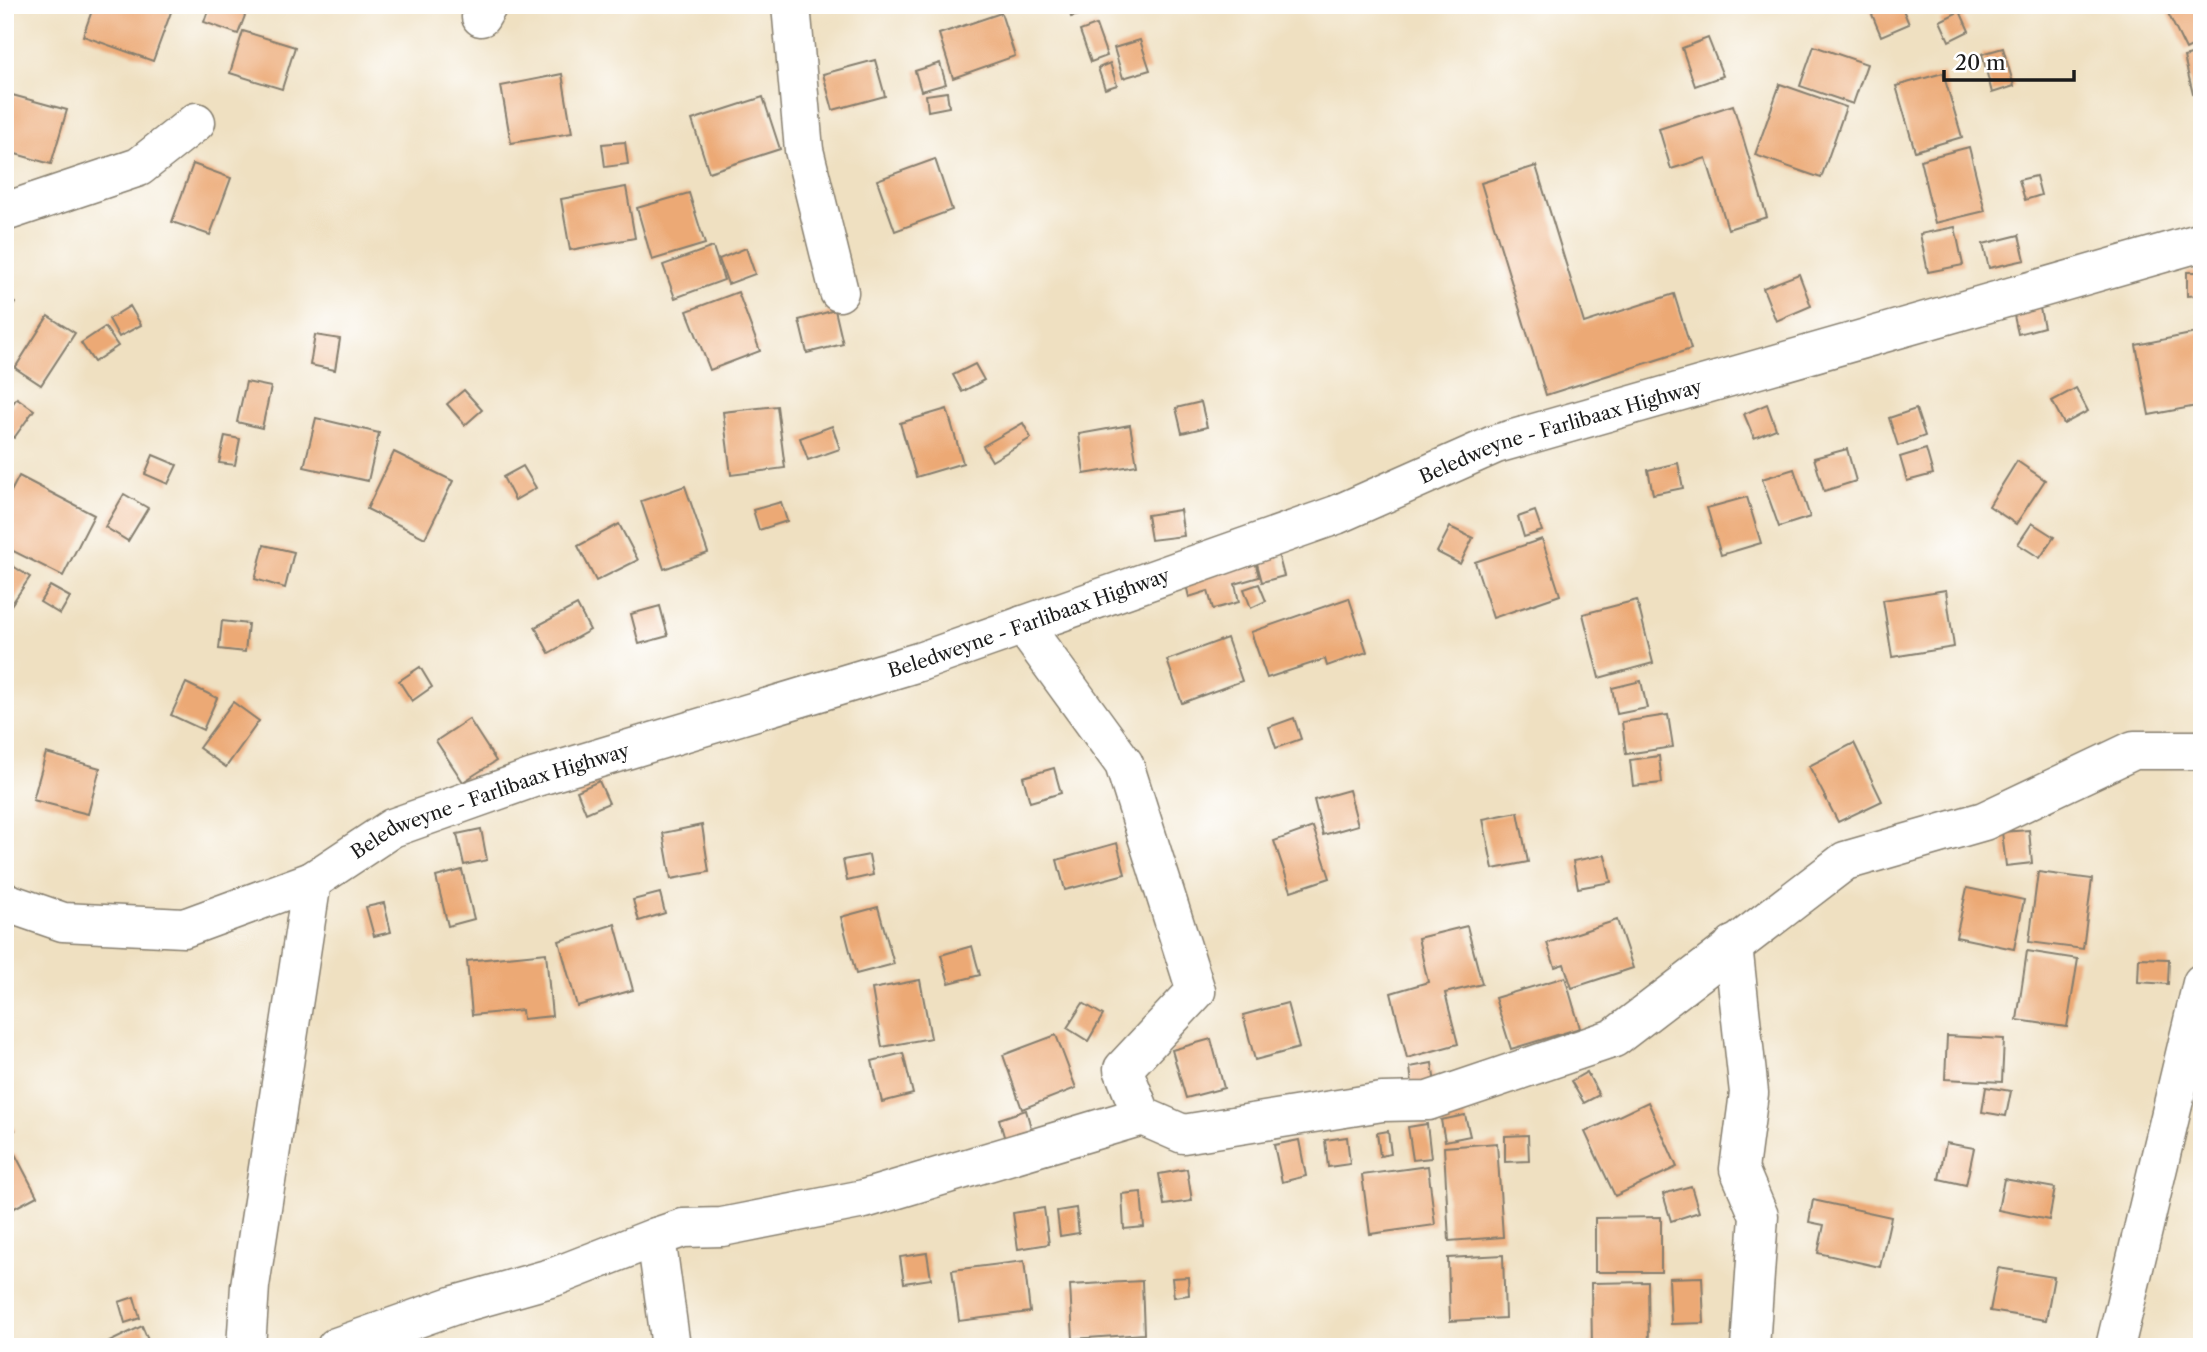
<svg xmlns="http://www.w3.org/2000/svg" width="2207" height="1352" viewBox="0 0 2207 1352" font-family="'Libre Caslon Text',serif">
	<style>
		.building { fill: #eca975 }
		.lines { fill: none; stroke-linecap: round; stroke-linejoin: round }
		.street-casing { stroke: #867e6e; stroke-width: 41 }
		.street { stroke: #fff; stroke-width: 38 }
		.labels { text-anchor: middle; stroke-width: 5; stroke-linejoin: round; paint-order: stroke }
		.street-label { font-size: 19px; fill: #1c1c1c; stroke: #fff }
	</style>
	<rect width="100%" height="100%" fill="#fff"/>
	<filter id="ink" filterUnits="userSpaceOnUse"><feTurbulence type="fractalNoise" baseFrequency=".0143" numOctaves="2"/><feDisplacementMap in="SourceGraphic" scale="14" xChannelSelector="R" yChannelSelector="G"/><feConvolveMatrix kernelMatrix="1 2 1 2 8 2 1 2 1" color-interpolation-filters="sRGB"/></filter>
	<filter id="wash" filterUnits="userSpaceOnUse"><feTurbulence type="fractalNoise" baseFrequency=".00686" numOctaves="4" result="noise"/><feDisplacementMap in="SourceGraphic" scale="28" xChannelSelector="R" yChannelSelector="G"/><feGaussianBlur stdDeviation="1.57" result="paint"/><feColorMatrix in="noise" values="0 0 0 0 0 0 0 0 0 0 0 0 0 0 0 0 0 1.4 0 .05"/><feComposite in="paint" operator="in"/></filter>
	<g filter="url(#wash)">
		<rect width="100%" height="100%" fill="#efe0c1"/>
		<g id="blocks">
			<g class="building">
				<polygon points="94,5 153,5 171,12 153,61 83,36"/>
				<polygon points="210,5 249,5 238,34 204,22"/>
				<polygon points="1068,5 1116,5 1116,6 1071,17"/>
				<polygon points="1868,5 1901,5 1909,24 1881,36"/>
				<polygon points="2164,5 2202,5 2202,42 2186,50"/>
				<polygon points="1960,11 1969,31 1949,41 1940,21"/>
				<polygon points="1001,13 1015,56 953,78 939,34"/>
				<polygon points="1096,25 1107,56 1091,62 1080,31"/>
				<polygon points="243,31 295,47 282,89 230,73"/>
				<polygon points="1708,38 1723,76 1695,86 1682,48"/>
				<polygon points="1140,40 1150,70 1123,78 1114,48"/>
				<polygon points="1814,46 1867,64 1853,104 1800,86"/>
				<polygon points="2003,48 2014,86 1992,93 1982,54"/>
				<polygon points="2202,52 2202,92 2193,94 2184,57"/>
				<polygon points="875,60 885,96 833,110 823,74"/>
				<polygon points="940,63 946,84 921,91 915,71"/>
				<polygon points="1110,63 1117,85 1105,89 1098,68"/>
				<polygon points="1943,73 1962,137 1915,151 1896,86"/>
				<polygon points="562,74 572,133 511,143 501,86"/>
				<polygon points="1780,84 1846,107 1821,178 1755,155"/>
				<polygon points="947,92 949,107 928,111 926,95"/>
				<polygon points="5,93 67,110 51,164 5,151"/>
				<polygon points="763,97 780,149 709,172 692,120"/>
				<polygon points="1733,105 1767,217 1728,229 1706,158 1671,169 1659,129"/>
				<polygon points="625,142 628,164 605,167 602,144"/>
				<polygon points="1969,147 1985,211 1935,223 1920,160"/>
				<polygon points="935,159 952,210 895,231 877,180"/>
				<polygon points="193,164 231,178 210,235 172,222"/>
				<polygon points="1536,166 1584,323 1674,294 1691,349 1546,395 1481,183"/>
				<polygon points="2036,176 2041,195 2025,200 2019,180"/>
				<polygon points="626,187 635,238 570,250 561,199"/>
				<polygon points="689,193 705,244 652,260 637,208"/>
				<polygon points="1955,227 1963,265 1928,272 1920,234"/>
				<polygon points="2019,235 2025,260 1989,268 1983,244"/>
				<polygon points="713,247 724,280 675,298 663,265"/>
				<polygon points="746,248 755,274 728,284 719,259"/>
				<polygon points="2187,272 2202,272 2202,295 2187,296"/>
				<polygon points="1799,274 1811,306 1776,321 1763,288"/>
				<polygon points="738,292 760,351 710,370 687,311"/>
				<polygon points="5,296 15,303 5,318"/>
				<polygon points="2039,304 2044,327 2018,334 2013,311"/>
				<polygon points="130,306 141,325 119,337 109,319"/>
				<polygon points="835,310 843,344 807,353 799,320"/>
				<polygon points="48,316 75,333 41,385 15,368"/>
				<polygon points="105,327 118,346 94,362 81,343"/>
				<polygon points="2201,332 2202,405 2149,415 2136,345"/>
				<polygon points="315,335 340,339 335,370 310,365"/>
				<polygon points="975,364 984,380 962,392 953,375"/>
				<polygon points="246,382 271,387 262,428 237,422"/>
				<polygon points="2076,388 2088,411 2064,424 2052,401"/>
				<polygon points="464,390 482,410 465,425 447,404"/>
				<polygon points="17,398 34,410 14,438 5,432 5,414"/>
				<polygon points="1201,402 1207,427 1182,433 1176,408"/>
				<polygon points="1767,404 1776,429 1754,438 1744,414"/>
				<polygon points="777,406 785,468 731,475 723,412"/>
				<polygon points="947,409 963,463 916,477 900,423"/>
				<polygon points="1916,409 1925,436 1898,446 1889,418"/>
				<polygon points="316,418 379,433 368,481 304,467"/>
				<polygon points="1023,423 1031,438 992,461 983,446"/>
				<polygon points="1130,425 1137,465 1084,474 1079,434"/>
				<polygon points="832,426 840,449 808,460 800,438"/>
				<polygon points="225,436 240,439 235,465 219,463"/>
				<polygon points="1847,449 1856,481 1824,491 1814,458"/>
				<polygon points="1926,449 1933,474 1907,481 1900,457"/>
				<polygon points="394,452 453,481 425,538 367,509"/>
				<polygon points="153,455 177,465 168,484 145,474"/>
				<polygon points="2017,461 2045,480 2016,524 1989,506"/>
				<polygon points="1678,463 1683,488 1653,494 1648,470"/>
				<polygon points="523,466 536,488 515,500 503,477"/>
				<polygon points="1794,469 1810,517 1779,527 1762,479"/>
				<polygon points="19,476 94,515 63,576 5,547 5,503"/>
				<polygon points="685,486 708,553 664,569 641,501"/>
				<polygon points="124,494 148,508 128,541 105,527"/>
				<polygon points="1747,497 1761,543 1721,555 1707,508"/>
				<polygon points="781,502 787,521 759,530 753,510"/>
				<polygon points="1180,510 1184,536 1151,540 1147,515"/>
				<polygon points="1535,511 1542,531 1524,537 1518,517"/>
				<polygon points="2032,523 2054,537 2040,558 2018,544"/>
				<polygon points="619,524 638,560 596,581 578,546"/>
				<polygon points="1450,527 1473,538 1460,564 1437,552"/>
				<polygon points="1542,539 1560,595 1493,618 1475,562"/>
				<polygon points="264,545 294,552 285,588 255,579"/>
				<polygon points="1277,550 1284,576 1262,582 1255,556"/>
				<polygon points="5,561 30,577 5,614"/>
				<polygon points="1255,561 1259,577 1235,584 1239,602 1213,609 1208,591 1189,597 1185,581"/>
				<polygon points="1259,584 1266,601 1251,608 1244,589"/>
				<polygon points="50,586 70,597 60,614 40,602"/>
				<polygon points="1946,590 1954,647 1892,657 1883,600"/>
				<polygon points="1349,598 1367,652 1327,666 1325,659 1267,678 1251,632"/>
				<polygon points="1637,600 1653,663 1599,678 1583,614"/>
				<polygon points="577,605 590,630 549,653 535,627"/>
				<polygon points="660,606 668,636 639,644 631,614"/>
				<polygon points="222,621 248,624 245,652 219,649"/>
				<polygon points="1227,638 1242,681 1182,703 1167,660"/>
				<polygon points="420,667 432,687 412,701 399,681"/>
				<polygon points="1641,681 1647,708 1617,714 1612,688"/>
				<polygon points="186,683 217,698 203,730 171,715"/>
				<polygon points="233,702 259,721 226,767 199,748"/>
				<polygon points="1668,715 1673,747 1626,754 1622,722"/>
				<polygon points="1294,718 1301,739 1276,748 1269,727"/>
				<polygon points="469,719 496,761 463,782 436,741"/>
				<polygon points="1854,743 1882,801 1838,822 1809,766"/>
				<polygon points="46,753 100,768 88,814 33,800"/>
				<polygon points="1659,756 1662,783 1633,786 1630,760"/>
				<polygon points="1054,768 1061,793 1030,802 1023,777"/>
				<polygon points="599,781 609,803 586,813 577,791"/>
				<polygon points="1349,790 1358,825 1323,835 1314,800"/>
				<polygon points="1518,812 1528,862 1493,869 1483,819"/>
				<polygon points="702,825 709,872 671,879 663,833"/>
				<polygon points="1313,827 1330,878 1291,891 1274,841"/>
				<polygon points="481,829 487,860 464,865 457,834"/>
				<polygon points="2029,830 2032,863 2006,866 2002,832"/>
				<polygon points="1117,843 1125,874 1065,890 1057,860"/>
				<polygon points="869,855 873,875 847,881 843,860"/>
				<polygon points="1605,855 1611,882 1578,888 1573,861"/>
				<polygon points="462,870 474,919 448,926 436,877"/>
				<polygon points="2038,872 2092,879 2083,949 2029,942"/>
				<polygon points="1967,888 2024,900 2014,949 1956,937"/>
				<polygon points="660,893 665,913 639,921 633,900"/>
				<polygon points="384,903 391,932 374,936 366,907"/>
				<polygon points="878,907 894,964 856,974 841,917"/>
				<polygon points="1617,920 1633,968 1572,988 1564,964 1555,967 1547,943"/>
				<polygon points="615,924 633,990 577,1006 559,941"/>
				<polygon points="1467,926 1482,984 1445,993 1458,1044 1407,1058 1391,993 1428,982 1418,938"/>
				<polygon points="972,946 980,975 949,983 941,955"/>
				<polygon points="2027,951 2078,959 2067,1027 2017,1020"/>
				<polygon points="546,953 552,1016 523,1019 522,1010 472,1015 467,961"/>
				<polygon points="2139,958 2169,959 2168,984 2138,982"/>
				<polygon points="1565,977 1580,1028 1511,1049 1495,998"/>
				<polygon points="920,980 931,1038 882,1047 872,989"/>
				<polygon points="1083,1003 1103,1015 1088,1041 1067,1028"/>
				<polygon points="1287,1003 1299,1048 1255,1060 1243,1015"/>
				<polygon points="1056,1035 1076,1088 1022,1109 1003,1055"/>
				<polygon points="1947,1036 2004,1039 2002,1082 1945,1079"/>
				<polygon points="1211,1039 1224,1088 1186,1098 1172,1050"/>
				<polygon points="903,1053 913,1094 882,1102 872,1061"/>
				<polygon points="1432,1063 1436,1091 1413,1094 1410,1067"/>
				<polygon points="1587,1072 1599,1095 1584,1103 1571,1081"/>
				<polygon points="1986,1087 2011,1091 2006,1116 1982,1112"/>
				<polygon points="1648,1102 1677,1167 1615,1196 1585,1132"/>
				<polygon points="1026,1110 1033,1135 1006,1143 999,1119"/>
				<polygon points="1465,1115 1470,1136 1445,1141 1441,1120"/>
				<polygon points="5,1117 15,1130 5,1137"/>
				<polygon points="1427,1124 1431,1158 1413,1160 1408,1127"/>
				<polygon points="1388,1131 1391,1154 1380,1156 1377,1133"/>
				<polygon points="1528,1135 1529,1161 1505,1162 1505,1136"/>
				<polygon points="1347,1137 1350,1164 1328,1167 1325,1140"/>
				<polygon points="1299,1140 1306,1176 1282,1182 1274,1145"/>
				<polygon points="1497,1143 1503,1237 1449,1241 1444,1147"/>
				<polygon points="1946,1143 1974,1148 1966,1185 1939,1179"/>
				<polygon points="15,1154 37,1196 5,1213 5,1159"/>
				<polygon points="1428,1166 1435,1225 1370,1234 1362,1175"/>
				<polygon points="1187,1169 1192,1201 1164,1205 1159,1174"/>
				<polygon points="2004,1179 2055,1188 2049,1220 1998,1210"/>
				<polygon points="1691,1186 1699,1212 1671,1221 1663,1194"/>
				<polygon points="1141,1192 1144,1227 1124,1229 1122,1194"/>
				<polygon points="1813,1200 1891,1217 1880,1267 1818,1253 1824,1225 1809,1222"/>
				<polygon points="1044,1208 1049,1244 1018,1249 1013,1213"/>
				<polygon points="1076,1208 1079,1233 1060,1236 1057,1211"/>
				<polygon points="1661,1217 1661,1272 1595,1272 1595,1218"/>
				<polygon points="927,1253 931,1279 904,1283 900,1257"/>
				<polygon points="1503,1255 1505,1318 1450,1321 1448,1258"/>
				<polygon points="1024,1261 1030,1312 959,1321 952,1270"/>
				<polygon points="1998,1268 2054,1277 2046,1320 1990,1311"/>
				<polygon points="1188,1277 1189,1295 1174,1297 1172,1278"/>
				<polygon points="1702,1277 1704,1323 1671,1324 1669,1278"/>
				<polygon points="1142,1281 1144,1334 1073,1339 1070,1285"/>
				<polygon points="1648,1282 1649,1347 1592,1347 1591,1283"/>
				<polygon points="134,1297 140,1318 125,1323 119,1302"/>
				<polygon points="142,1326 151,1347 99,1347"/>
			</g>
		</g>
	</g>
	<g filter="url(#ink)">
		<use href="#blocks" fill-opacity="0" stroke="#867e6e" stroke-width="2"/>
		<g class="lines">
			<g class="street-casing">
				<g id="street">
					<polyline points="791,5 804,150 839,292"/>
					<polyline points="481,17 488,5"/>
					<polyline points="5,212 139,167 196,122"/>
					<polyline points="1023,625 1124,764 1196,991 1123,1069 1142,1116 1183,1134 1382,1102 1428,1101 1614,1038 1845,861 1984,821 2134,750 2202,750"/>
					<polyline points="5,902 63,922 184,928 312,881"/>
					<polyline points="1733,945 1749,1093 1739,1169 1759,1216 1750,1347"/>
					<path id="s1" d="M246 1347 250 1286 312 881 392 828 533 778 922 661 1336 515 1496 444 2202 242"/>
					<polyline points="336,1347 455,1305 554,1277 656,1237"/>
					<polyline points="671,1347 656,1237 683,1228 722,1227 864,1199 1142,1116"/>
					<polyline points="2115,1347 2202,983"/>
				</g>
			</g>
			<use href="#street" class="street"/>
		</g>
	</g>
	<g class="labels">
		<g class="street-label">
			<text dy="7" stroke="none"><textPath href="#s1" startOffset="1802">Beledweyne - Farlibaax Highway</textPath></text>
			<text dy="7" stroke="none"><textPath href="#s1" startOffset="1236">Beledweyne - Farlibaax Highway</textPath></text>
			<text dy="7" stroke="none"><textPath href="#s1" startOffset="668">Beledweyne - Farlibaax Highway</textPath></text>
		</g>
	</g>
	<rect width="2207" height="1352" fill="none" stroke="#fff" stroke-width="28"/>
	<path d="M1944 70v10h130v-10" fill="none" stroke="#1c1c1c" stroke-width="3.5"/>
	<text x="1955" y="70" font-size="21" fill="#1c1c1c" stroke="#ffffff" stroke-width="5" paint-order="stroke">20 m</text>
</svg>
